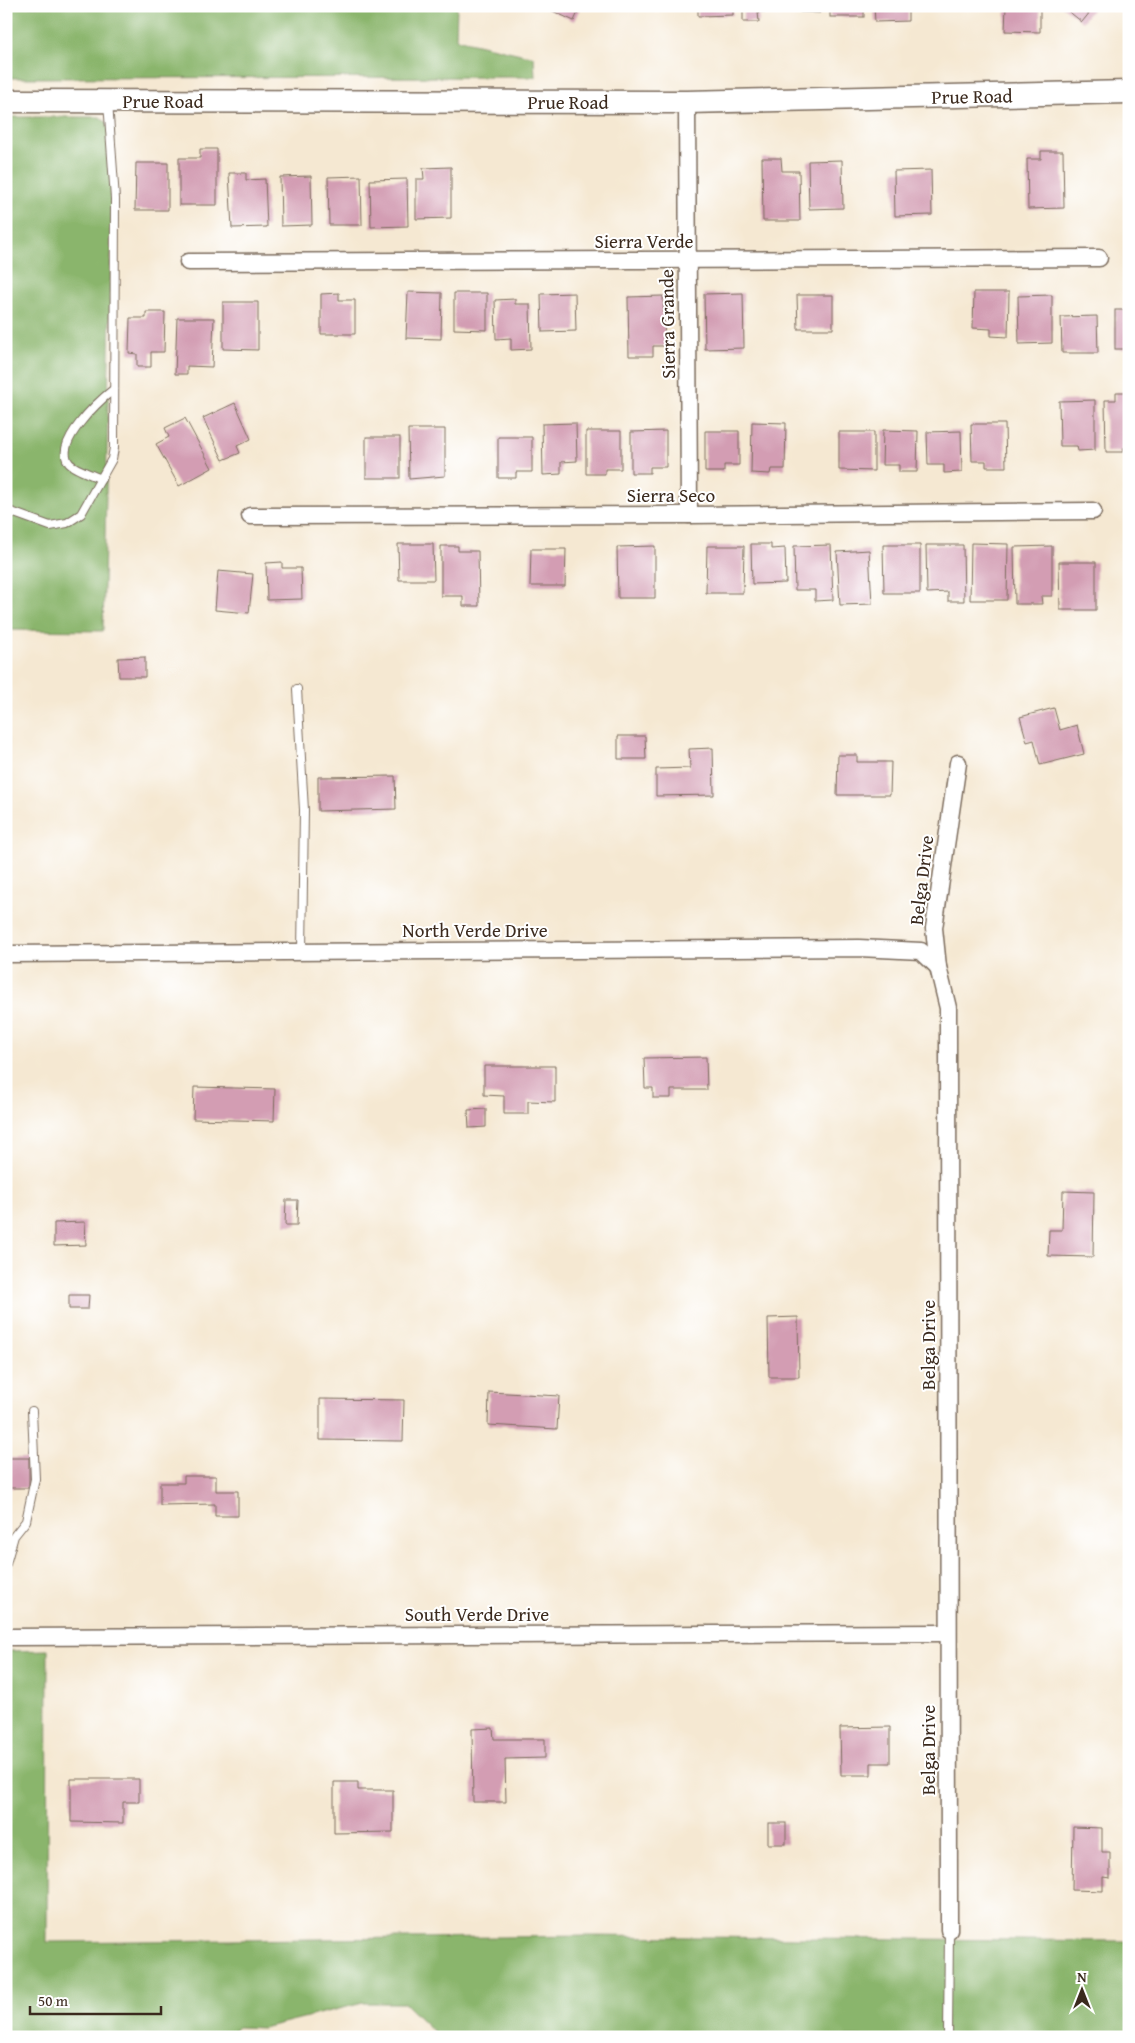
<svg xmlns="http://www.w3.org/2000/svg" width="1135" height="2043" viewBox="0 0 1135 2043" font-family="'Gentium Book Plus',serif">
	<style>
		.forest { fill: #8ab56c; stroke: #627045 }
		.building { fill: #d39db3 }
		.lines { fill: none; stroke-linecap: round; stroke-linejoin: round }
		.lane-casing { stroke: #7c6c5d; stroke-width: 10 }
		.street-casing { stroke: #7c6c5d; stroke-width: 19 }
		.secondary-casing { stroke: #7c6c5d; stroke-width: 25 }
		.lane { stroke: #fff; stroke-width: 8 }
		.street { stroke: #fff; stroke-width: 16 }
		.secondary { stroke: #fff; stroke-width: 22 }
		.labels { text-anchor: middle; stroke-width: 4; stroke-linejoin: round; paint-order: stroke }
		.street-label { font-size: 19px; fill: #3b2a1e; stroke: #fff }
	</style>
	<rect width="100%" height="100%" fill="#fff"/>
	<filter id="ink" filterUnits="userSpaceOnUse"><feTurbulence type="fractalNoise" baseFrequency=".02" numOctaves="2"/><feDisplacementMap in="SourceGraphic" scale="10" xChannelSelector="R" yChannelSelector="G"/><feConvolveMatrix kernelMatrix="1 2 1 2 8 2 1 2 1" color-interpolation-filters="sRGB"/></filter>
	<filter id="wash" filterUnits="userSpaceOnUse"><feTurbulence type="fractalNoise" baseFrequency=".0096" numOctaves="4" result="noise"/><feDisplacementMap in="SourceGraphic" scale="20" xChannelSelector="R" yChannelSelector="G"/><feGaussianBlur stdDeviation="1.12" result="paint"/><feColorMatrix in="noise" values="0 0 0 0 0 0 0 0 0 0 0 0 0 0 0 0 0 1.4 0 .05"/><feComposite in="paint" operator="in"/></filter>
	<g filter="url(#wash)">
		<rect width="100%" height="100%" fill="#f5e8d2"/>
		<g class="forest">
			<polygon points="6,6 457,6 456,39 534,57 535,77 6,78"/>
			<polygon points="6,117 100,117 114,129 103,631 6,630"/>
			<polygon points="48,1650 47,1942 588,1936 1129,1941 1129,2037 439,2037 404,2003 363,2003 263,2028 238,2027 228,2037 6,2037 6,1651"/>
		</g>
		<g id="blocks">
			<g class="building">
				<polygon points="542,6 581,6 574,21"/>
				<rect x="613" y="6" width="32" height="4"/>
				<polygon points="698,6 733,6 733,15 698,16"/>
				<polygon points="743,6 777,6 777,11 758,12 759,22 743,22"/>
				<polygon points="800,6 820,6 820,13 800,12"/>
				<rect x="830" y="6" width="34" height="11"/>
				<polygon points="874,6 908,6 908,21 875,22"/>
				<polygon points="1006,6 1040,6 1040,32 1005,31"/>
				<polygon points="1062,6 1095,6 1082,22"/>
				<polygon points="200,149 217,149 217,205 179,205 179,158 200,158"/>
				<polygon points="1041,151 1063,151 1064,208 1028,209 1027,159 1041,159"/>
				<polygon points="762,158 781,158 782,171 799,171 800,221 763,221"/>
				<polygon points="842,160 843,208 809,209 808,161"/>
				<polygon points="136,163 168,163 168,210 135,210"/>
				<polygon points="451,167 451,218 416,219 416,179 424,179 423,168"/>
				<polygon points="931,170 932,215 895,216 894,171"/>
				<polygon points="229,173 246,173 246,180 265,179 267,227 232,228"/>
				<polygon points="311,176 312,225 281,226 280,177"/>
				<polygon points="361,176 362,225 329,225 328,177"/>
				<polygon points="407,179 408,226 371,227 370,180"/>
				<polygon points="408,292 442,293 441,339 406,338"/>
				<polygon points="974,292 1009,292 1008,337 991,336 991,329 973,328"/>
				<polygon points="339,293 339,300 355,300 355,334 321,334 321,294"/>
				<polygon points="454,293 487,293 487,330 454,329"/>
				<polygon points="575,293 576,331 542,332 541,294"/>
				<polygon points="743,293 744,348 705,349 704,294"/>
				<polygon points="797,295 833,295 833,329 798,329"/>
				<polygon points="1052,295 1052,343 1019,344 1018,296"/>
				<polygon points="663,296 665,346 653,346 653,356 629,356 628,297"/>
				<polygon points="515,299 515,304 530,304 531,349 511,350 511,338 496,339 495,300"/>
				<polygon points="223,302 258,302 258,350 223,349"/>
				<rect x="1115" y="310" width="14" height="39"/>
				<polygon points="146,312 165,312 164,352 151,352 151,367 137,367 137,354 129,353 130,318 146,318"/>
				<polygon points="1097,316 1098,353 1062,353 1061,317"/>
				<polygon points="177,318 214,318 212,367 187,366 187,374 175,374"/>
				<polygon points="1116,392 1129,392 1129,448 1123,448 1124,452 1106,452 1105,400 1116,400"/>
				<polygon points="1095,400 1095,450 1078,451 1077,446 1060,446 1059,401"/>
				<polygon points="235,403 251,439 237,446 240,453 223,460 203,418"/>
				<polygon points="185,418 212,468 179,486 156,444 169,437 165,428"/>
				<polygon points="752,422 786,423 785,469 771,469 770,474 751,473"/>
				<polygon points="576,423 577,461 561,462 561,474 543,475 542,424"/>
				<polygon points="971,424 1005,424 1006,467 986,467 986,461 972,461"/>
				<polygon points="408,429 445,429 445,476 409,479"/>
				<polygon points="883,430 918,431 917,472 899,472 899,465 882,465"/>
				<polygon points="586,431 621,431 621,469 605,469 605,474 586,474"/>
				<polygon points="666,431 666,467 650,467 650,473 631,473 631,432"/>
				<polygon points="705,431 739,431 739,465 724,465 724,472 705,472"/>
				<polygon points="961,431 962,472 944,473 944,465 928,465 927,432"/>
				<polygon points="839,432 874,432 874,471 839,470"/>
				<rect x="366" y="437" width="34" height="41"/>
				<polygon points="498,437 532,437 532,472 516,472 516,478 498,478"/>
				<polygon points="971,543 1008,544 1007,600 970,600"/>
				<polygon points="398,544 433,544 434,580 399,580"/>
				<polygon points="751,544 771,544 771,549 785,548 786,583 752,584"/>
				<polygon points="831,545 833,600 815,601 815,590 795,590 794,546"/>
				<polygon points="883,545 920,545 920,593 884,593"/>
				<polygon points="926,545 963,545 964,601 948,601 948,592 927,593"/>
				<polygon points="441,546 458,546 458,551 478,551 479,606 463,606 463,596 441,596"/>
				<polygon points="655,546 655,598 618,598 617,547"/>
				<polygon points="707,546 744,546 743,593 706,593"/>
				<polygon points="1052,546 1052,596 1041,596 1042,604 1015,604 1014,547"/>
				<polygon points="531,549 566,549 565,586 530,586"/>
				<polygon points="869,550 872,604 840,605 837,552"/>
				<polygon points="282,562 282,568 301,568 302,599 267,600 266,563"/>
				<polygon points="1059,562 1096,562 1096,610 1060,610"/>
				<polygon points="218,571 253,574 249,613 215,610"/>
				<polygon points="145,657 145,677 119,677 118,658"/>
				<polygon points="1054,708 1060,730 1077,725 1084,754 1040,765 1034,740 1027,742 1020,717"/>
				<polygon points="618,736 645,736 646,759 618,759"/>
				<polygon points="713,748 714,795 656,796 656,769 690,768 689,749"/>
				<polygon points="838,755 857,755 857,762 891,762 890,795 837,795"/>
				<polygon points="395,776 396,809 318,811 318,777"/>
				<polygon points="706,1057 707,1090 671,1090 671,1098 653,1098 653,1088 645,1088 644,1058"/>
				<polygon points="484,1066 555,1066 555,1102 528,1101 528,1114 504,1114 504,1096 484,1095"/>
				<polygon points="194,1087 275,1089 274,1121 193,1119"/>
				<polygon points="486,1109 486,1127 469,1128 468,1110"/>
				<polygon points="1063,1191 1094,1192 1093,1257 1048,1256 1049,1230 1062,1230"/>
				<polygon points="286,1200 298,1200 297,1225 285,1225"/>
				<polygon points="85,1222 86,1245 54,1246 54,1223"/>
				<polygon points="69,1295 89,1295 88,1309 69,1309"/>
				<polygon points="798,1317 799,1377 769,1377 768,1318"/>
				<polygon points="489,1392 559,1396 557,1429 488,1425"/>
				<polygon points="320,1399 404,1400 403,1441 320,1440"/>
				<rect x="6" y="1458" width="23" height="30"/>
				<polygon points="184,1476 216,1476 216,1491 238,1491 238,1516 215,1516 215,1504 160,1505 160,1483 184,1483"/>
				<polygon points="890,1727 890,1763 871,1763 871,1775 841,1775 840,1728"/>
				<polygon points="493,1728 494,1739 545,1739 545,1758 505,1759 506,1802 473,1802 472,1729"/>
				<polygon points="71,1779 139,1779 139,1802 123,1802 123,1823 71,1822"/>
				<polygon points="334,1782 358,1782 358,1790 393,1790 393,1832 334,1833"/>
				<rect x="768" y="1823" width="18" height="21"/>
				<polygon points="1073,1827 1102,1828 1102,1852 1110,1852 1110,1878 1103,1877 1103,1891 1072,1890"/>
			</g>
		</g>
	</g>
	<g filter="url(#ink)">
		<use href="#blocks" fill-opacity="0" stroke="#7c6c5d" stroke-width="1"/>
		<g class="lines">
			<g class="lane-casing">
				<g id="lane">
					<path d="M101 479C93 475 74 469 69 463 53 443 99 401 114 389"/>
					<polyline points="6,510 50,526 67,523 81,514 112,459 114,448 115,199 108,102"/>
					<polyline points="297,689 304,810 302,952"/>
					<polyline points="6,1564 14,1536 26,1521 35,1479 32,1411"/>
					<polyline points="948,2037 949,1930"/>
				</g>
			</g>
			<g class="street-casing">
				<g id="street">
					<polyline points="687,102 689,515"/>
					<polyline points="188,262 1099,258"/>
					<polyline points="250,516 689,515 1093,511"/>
					<polyline points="6,954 859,948 921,951 938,967"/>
					<polyline points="6,1637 947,1633"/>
					<polyline points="949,1930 948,1008 938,967 934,928 958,763"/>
				</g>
			</g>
			<g class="secondary-casing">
				<polyline id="secondary" points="6,101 687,102 1129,92"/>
			</g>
			<use href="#lane" class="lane"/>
			<use href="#street" class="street"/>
			<use href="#secondary" class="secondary"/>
		</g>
	</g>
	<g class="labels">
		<g class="street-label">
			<text transform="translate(972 96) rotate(-1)" y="7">Prue Road</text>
			<text x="163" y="108">Prue Road</text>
			<text x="568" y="109">Prue Road</text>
			<text x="644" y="248">Sierra Verde</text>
			<text transform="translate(667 324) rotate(-91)" y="7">Sierra Grande</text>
			<text x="671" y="502">Sierra Seco</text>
			<text transform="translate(921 880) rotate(-83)" y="7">Belga Drive</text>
			<text x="475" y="937">North Verde Drive</text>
			<text transform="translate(928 1345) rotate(-90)" y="7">Belga Drive</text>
			<text x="477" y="1621">South Verde Drive</text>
			<text transform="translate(928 1750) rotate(-90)" y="7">Belga Drive</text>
		</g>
	</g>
	<rect width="1135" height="2043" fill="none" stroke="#fff" stroke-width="25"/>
	<g transform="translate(1082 1990)" stroke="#ffffff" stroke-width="4" paint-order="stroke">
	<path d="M0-4L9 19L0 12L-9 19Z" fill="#3b2a1e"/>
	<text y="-8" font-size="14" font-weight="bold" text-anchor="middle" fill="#3b2a1e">N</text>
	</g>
	<path d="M30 2006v8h131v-8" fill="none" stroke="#3b2a1e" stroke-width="2.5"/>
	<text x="38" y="2006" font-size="15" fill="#3b2a1e" stroke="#ffffff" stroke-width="4" paint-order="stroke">50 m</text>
</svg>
